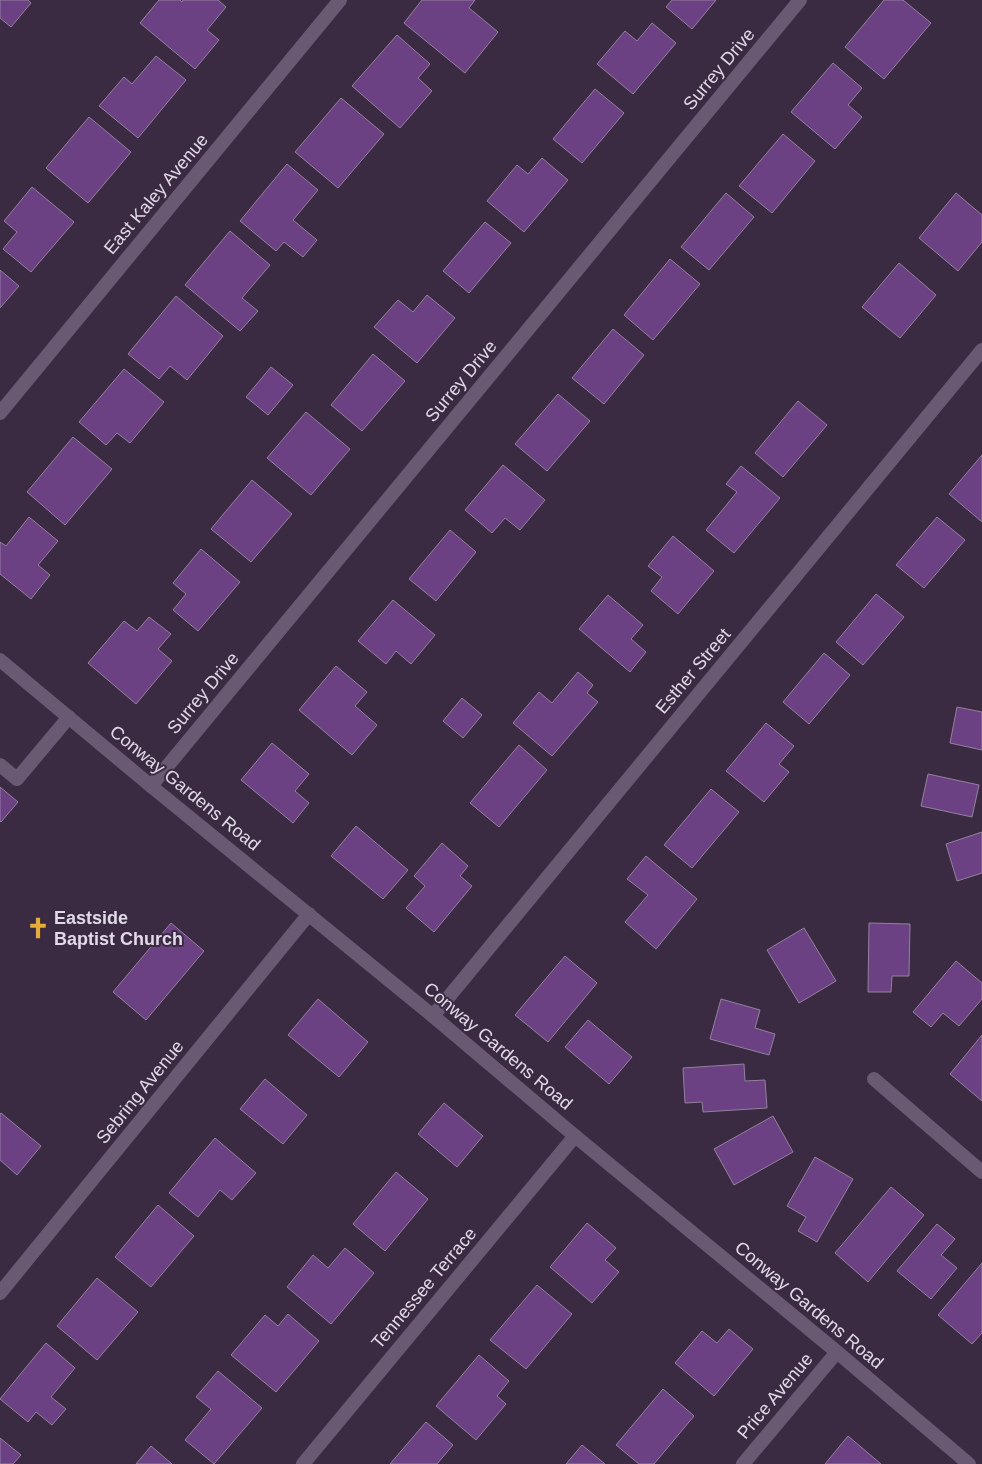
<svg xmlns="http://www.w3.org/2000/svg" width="982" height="1464" viewBox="0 0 982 1464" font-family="Arial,sans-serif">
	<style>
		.building { fill: #6c4183; stroke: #92829c }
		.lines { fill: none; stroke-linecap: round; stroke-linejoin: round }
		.service { stroke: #695972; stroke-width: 14 }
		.minor { stroke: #695972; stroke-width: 14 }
		.tertiary { stroke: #695972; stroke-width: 14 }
		.labels { text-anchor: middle; stroke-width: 4; stroke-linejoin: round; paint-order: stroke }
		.street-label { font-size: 18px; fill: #e2d9e8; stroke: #3a2b42 }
		.poi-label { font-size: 18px; font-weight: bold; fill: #e2d9e8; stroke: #3a2b42; text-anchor: start }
	</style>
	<rect width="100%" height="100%" fill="#3a2b42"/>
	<g class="building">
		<polygon points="0,0 28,0 31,3 11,27 0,18"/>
		<polygon points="159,0 180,0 182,2 183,0 218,0 226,7 207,30 219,40 195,69 140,23"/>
		<polygon points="422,0 475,0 469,8 498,32 465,73 404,23"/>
		<polygon points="672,0 716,0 692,29 666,7"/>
		<polygon points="884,0 903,0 931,23 884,79 845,47"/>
		<polygon points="652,23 676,43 633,94 597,64 625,31 637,41"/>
		<polygon points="397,35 430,64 418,78 432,91 400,128 352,86"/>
		<polygon points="156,56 186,80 138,138 99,106 124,77 132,84"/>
		<polygon points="833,63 862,88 848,105 862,117 835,149 791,112"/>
		<polygon points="595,89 624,113 582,163 553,139"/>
		<polygon points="341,98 384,134 338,188 295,152"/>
		<polygon points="89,117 131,152 88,203 46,168"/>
		<polygon points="783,134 815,161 772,213 739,186"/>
		<polygon points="542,158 568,180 524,232 487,201 517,165 528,174"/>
		<polygon points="287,164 318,190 293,220 317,240 303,257 284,242 276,251 240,221"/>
		<polygon points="32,187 74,222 31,272 3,249 17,232 4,221"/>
		<polygon points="726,193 754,217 709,270 681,247"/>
		<polygon points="956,193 982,215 982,242 958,271 919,238"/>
		<polygon points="485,222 511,243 469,293 443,271"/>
		<polygon points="230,231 270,265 242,298 258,311 240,331 185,285"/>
		<polygon points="670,259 700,284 653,340 624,315"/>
		<polygon points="899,263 936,295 900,338 862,307"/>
		<polygon points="0,270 19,286 0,308"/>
		<polygon points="427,295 455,318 417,363 374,327 398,300 413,312"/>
		<polygon points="176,296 223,336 187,380 170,366 159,379 128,354"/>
		<polygon points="613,329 644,355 604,404 572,378"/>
		<polygon points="373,354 405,381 362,431 331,405"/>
		<polygon points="271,367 293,385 268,415 246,397"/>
		<polygon points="124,369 164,402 130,443 117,433 106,445 79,422"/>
		<polygon points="558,394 590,421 547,471 515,444"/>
		<polygon points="798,401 827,425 783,477 755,453"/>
		<polygon points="306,412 350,449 311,495 267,458"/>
		<polygon points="73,437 112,469 65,525 27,492"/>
		<polygon points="982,455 982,522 949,494"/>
		<polygon points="503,465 545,500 520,530 505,518 492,533 465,510"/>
		<polygon points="741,466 780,498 734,553 706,530 737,492 726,484"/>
		<polygon points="252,480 292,514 251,562 211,529"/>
		<polygon points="29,517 58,541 38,565 50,575 31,599 0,574 0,542 6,546"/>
		<polygon points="937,517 965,540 924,588 896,565"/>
		<polygon points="450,530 476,552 436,601 409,579"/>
		<polygon points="673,536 714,571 678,614 651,591 662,577 648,566"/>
		<polygon points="201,549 240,582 198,631 173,610 186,594 173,583"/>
		<polygon points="876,594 904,617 863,665 836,642"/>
		<polygon points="608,595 643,625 631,639 646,652 630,672 579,629"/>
		<polygon points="393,600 435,635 411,664 396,651 386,664 358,641"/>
		<polygon points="149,617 171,634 158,649 172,661 136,704 88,663 124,621 137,631"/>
		<polygon points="824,653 850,675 809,724 783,702"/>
		<polygon points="336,666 367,692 355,706 377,725 352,755 299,710"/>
		<polygon points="578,672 593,685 587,693 598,702 552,756 513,723 539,692 552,703"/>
		<polygon points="462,698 482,715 463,738 443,721"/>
		<polygon points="957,707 982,712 982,750 950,743"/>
		<polygon points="766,723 794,746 779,764 789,772 764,802 726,771"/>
		<polygon points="272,743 309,774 295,791 309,803 293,823 241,780"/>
		<polygon points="519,745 547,770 499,827 470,803"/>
		<polygon points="928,774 979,785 972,817 921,806"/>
		<polygon points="0,787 18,802 1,822 0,821"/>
		<polygon points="711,789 739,812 692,868 664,845"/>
		<polygon points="356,826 408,870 383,899 331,856"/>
		<polygon points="982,832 982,873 957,881 946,844"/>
		<polygon points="442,843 468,866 460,876 472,886 434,932 406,908 425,886 414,876"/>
		<polygon points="646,856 697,899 656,949 625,922 648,895 627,879"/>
		<polygon points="171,923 204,951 146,1020 113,992"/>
		<polygon points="869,923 910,924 909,976 892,976 891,992 868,992"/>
		<polygon points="804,928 836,981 799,1003 767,950"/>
		<polygon points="565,956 597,983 548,1042 515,1015"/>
		<polygon points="956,961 982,983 982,999 959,1026 943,1013 931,1027 913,1012"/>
		<polygon points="318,999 368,1042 339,1077 288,1035"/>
		<polygon points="721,999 760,1010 755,1028 775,1034 769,1055 710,1039"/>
		<polygon points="588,1020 632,1057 609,1084 565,1047"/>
		<polygon points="982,1035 982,1101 950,1074"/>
		<polygon points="744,1064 745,1081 765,1080 767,1108 703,1112 702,1102 685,1103 683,1068"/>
		<polygon points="265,1079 307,1115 283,1144 240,1109"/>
		<polygon points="444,1103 483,1136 457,1167 418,1134"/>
		<polygon points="1,1113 41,1146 17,1175 0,1160 0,1114"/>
		<polygon points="773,1116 793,1152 734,1185 714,1149"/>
		<polygon points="215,1138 256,1173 232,1200 220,1190 198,1217 169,1193"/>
		<polygon points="815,1157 853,1179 817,1242 798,1231 806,1217 787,1206"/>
		<polygon points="396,1172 428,1199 385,1251 353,1224"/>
		<polygon points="891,1187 924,1215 868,1282 835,1253"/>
		<polygon points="158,1205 194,1236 151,1287 115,1257"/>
		<polygon points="587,1223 616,1248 605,1260 619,1272 592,1303 550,1267"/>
		<polygon points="937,1224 955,1239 941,1255 957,1268 931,1299 897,1271"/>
		<polygon points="345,1248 374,1273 331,1324 287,1287 313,1255 328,1268"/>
		<polygon points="982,1263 982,1333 972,1344 938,1315"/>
		<polygon points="97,1278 138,1312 97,1360 57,1326"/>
		<polygon points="537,1285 572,1314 526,1369 490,1340"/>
		<polygon points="288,1314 319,1341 276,1392 231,1355 265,1315 278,1326"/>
		<polygon points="729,1329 753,1349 714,1396 675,1363 702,1331 717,1343"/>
		<polygon points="46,1343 75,1368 51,1397 66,1409 52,1425 36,1412 28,1422 0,1399"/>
		<polygon points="479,1355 509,1381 497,1396 506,1404 476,1440 436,1406"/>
		<polygon points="218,1371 262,1408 214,1464 185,1440 211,1409 196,1397"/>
		<polygon points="663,1389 694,1416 654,1464 639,1464 616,1445"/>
		<polygon points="426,1422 453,1445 437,1464 390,1464"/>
		<polygon points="848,1436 881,1464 825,1464"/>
		<polygon points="0,1438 21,1455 13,1464 0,1464"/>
		<polygon points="582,1445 605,1464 566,1464"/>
		<polygon points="151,1446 172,1464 136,1464"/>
	</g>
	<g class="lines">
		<polyline class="service" points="0,765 17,779 69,717"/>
		<g class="minor">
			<polyline points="0,413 340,0"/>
			<polyline points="151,786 800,0"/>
			<polyline points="433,1016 982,350"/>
			<polyline points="874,1079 982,1172"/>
			<polyline points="0,1293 309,914"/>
			<polyline points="303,1464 575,1136"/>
			<polyline points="743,1464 837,1352"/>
		</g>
		<polyline class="tertiary" points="0,660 151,786 433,1016 575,1136 837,1352 969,1464"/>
	</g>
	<defs>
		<g id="church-bare" transform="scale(1.725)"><path d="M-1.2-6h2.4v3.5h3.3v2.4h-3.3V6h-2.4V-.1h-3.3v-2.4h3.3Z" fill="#e7ac36" stroke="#3a2b42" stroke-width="2.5" paint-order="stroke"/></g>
	</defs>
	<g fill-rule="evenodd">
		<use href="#church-bare" x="38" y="928"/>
	</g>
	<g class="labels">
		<g class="street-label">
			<text transform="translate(719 69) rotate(-50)" y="6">Surrey Drive</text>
			<text transform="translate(156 194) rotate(-50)" y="6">East Kaley Avenue</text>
			<text transform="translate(461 381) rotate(-50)" y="6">Surrey Drive</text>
			<text transform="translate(693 671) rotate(-50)" y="6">Esther Street</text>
			<text transform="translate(203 693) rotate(-50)" y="6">Surrey Drive</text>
			<text transform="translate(185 788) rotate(39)" y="6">Conway Gardens Road</text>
			<text transform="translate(498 1046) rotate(40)" y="6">Conway Gardens Road</text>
			<text transform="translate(140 1092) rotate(-51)" y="6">Sebring Avenue</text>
			<text transform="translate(424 1288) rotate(-50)" y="6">Tennessee Terrace</text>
			<text transform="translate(809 1305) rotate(40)" y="6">Conway Gardens Road</text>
			<text transform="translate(775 1396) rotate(-50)" y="6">Price Avenue</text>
		</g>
		<g class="poi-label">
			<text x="54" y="924">Eastside<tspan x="54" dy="21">Baptist Church</tspan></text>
		</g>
	</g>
</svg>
